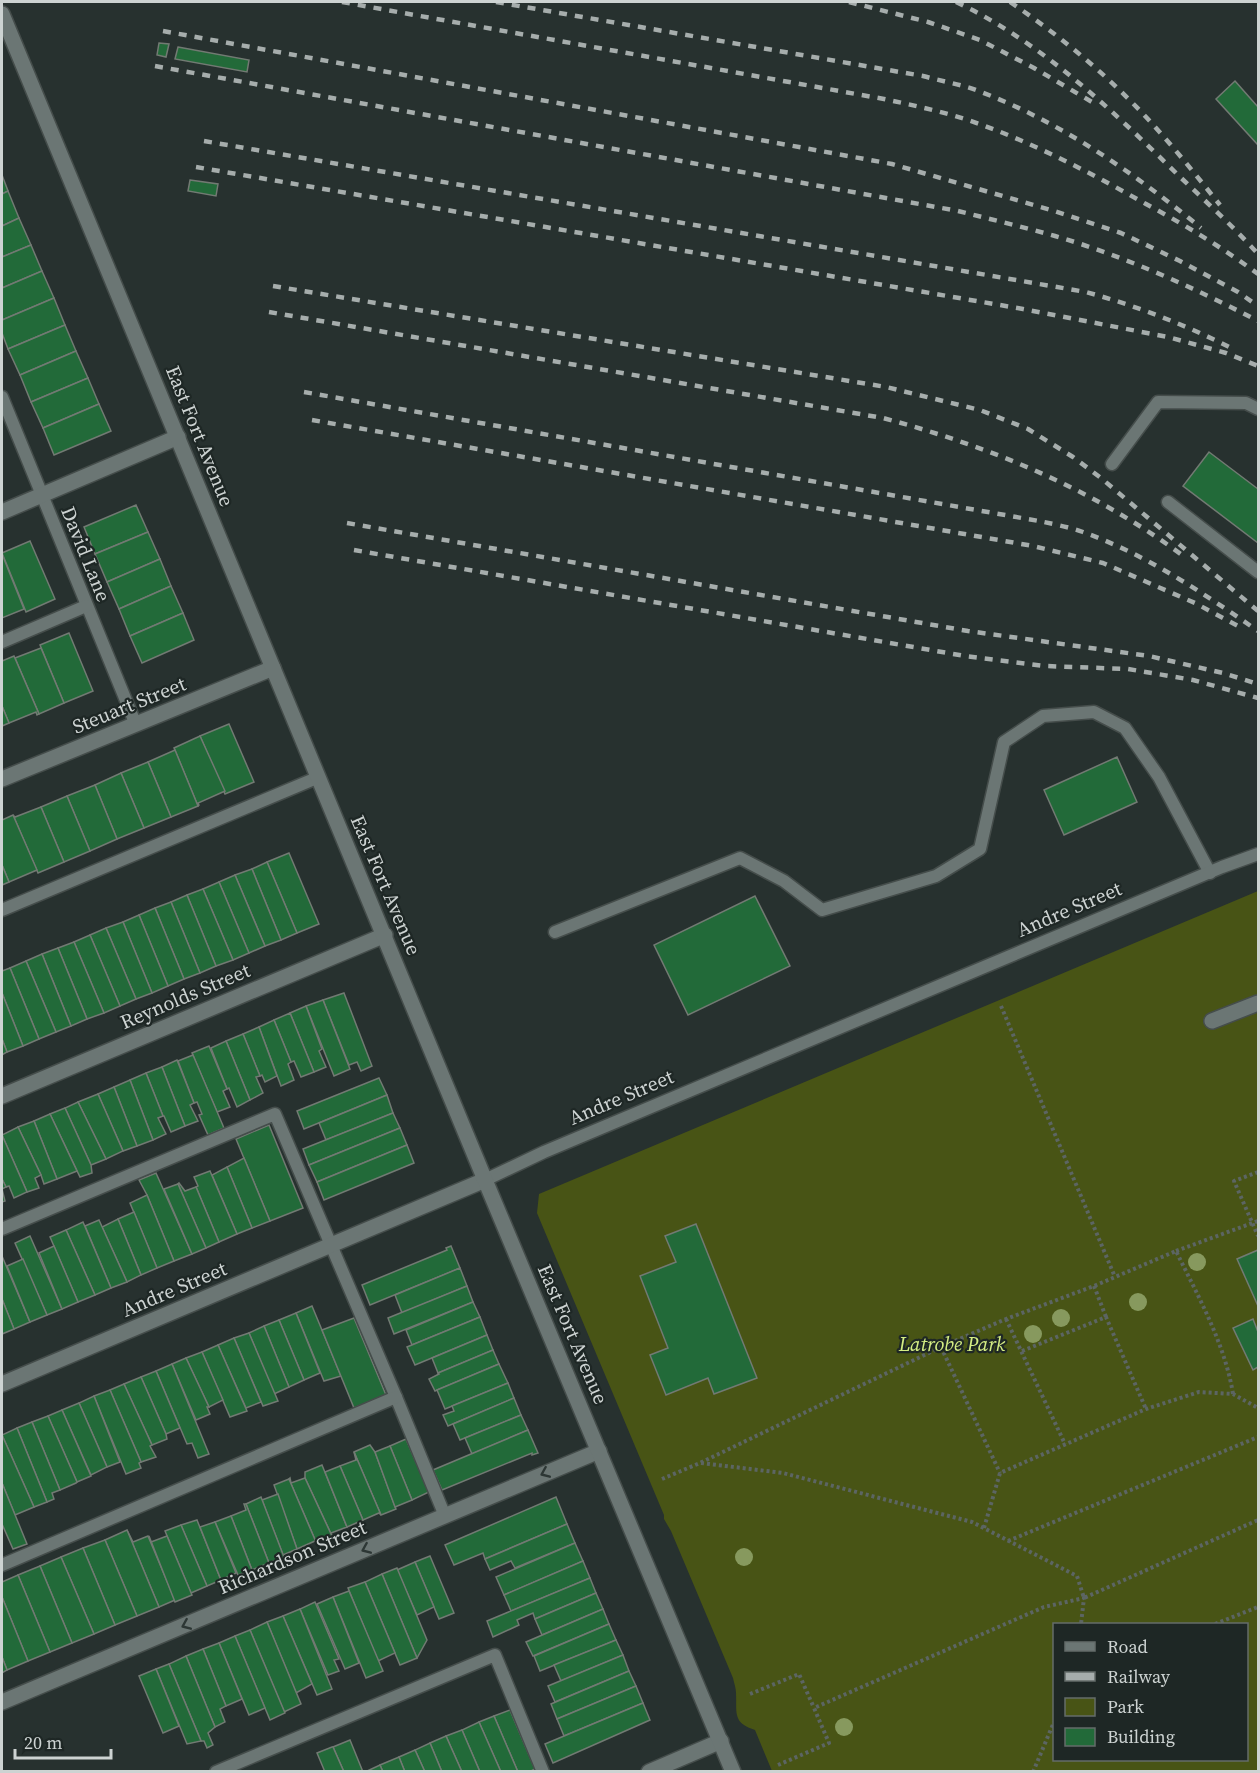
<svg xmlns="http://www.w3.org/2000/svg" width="1260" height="1773" viewBox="0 0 1260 1773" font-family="'Source Serif 4',serif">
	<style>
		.green { fill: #485415; fill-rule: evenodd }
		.building { fill: #226a39; stroke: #727a73; stroke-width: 1.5 }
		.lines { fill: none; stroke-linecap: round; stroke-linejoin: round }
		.service-casing { stroke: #454d4b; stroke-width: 15 }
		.minor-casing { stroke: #454d4b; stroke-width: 18 }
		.tertiary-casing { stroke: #454d4b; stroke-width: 18 }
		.path { stroke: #5c6563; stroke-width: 4; stroke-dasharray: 3 3; stroke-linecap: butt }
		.service { stroke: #6b7674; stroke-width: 12 }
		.minor { stroke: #6b7674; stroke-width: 15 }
		.tertiary { stroke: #6b7674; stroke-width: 15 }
		.rail { stroke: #a6adac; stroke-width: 4.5; stroke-dasharray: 8 8; stroke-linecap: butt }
		.tree { fill: #87995e }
		.oneway { stroke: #2d3735 }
		.labels { text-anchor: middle; stroke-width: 4.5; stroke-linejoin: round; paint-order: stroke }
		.street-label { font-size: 20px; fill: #cdd3d2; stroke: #1e2725 }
		.park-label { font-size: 20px; font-style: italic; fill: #d5ee84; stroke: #1e2725 }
	</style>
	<rect width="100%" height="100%" fill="#27312f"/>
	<path class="green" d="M1258 891V1771H772L755 1730C732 1723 737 1712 736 1693 736 1688 734 1683 733 1678L671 1531 664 1519V1515L537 1213 539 1194ZM1054 1624H1246V1760H1054Z"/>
	<g class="building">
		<polygon points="159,43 169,44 166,57 157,55"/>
		<polygon points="178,47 249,60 247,72 175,59"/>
		<polygon points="1235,81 1258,107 1258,145 1216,99"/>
		<polygon points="2,175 8,191 2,194"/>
		<polygon points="190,180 218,184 216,196 188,191"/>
		<polygon points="8,191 19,218 2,226 2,194"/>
		<polygon points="19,218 31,245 2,257 2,226"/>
		<polygon points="31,245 42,271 2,288 2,257"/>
		<polygon points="42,271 54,298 2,320 2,288"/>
		<polygon points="54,298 65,325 8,349 2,333 2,320"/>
		<polygon points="65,325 76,351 20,375 8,349"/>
		<polygon points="76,351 88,378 31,402 20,375"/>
		<polygon points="88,378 99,404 43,428 31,402"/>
		<polygon points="99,404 111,431 54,455 43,428"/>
		<polygon points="1209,452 1258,489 1258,543 1183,486"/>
		<polygon points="136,505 148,532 95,554 84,527"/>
		<polygon points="148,532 160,559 107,582 95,554"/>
		<polygon points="30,541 55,599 26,612 2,553"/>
		<polygon points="2,554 24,609 2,618"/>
		<polygon points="160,559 171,586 119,609 107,582"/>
		<polygon points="171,586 183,613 130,636 119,609"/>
		<polygon points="183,613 194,640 142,663 130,636"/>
		<polygon points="69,633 93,691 64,703 40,645"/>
		<polygon points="41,648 64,703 39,714 15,658"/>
		<polygon points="14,656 39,714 37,715 36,712 9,723 2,706 2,661"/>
		<polygon points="2,706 9,723 2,726"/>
		<polygon points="229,724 254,782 225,794 200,736"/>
		<polygon points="200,736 225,791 198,803 199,805 198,806 174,748"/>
		<polygon points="175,750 198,806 171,817 148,762"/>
		<polygon points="1117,757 1137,802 1064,835 1044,790"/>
		<polygon points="148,762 171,817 144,828 121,773"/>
		<polygon points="121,773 144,828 117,839 95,785"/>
		<polygon points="95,785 117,839 90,851 67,796"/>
		<polygon points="67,796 90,851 64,862 41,807"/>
		<polygon points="41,807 64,862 38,873 13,815 15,817"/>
		<polygon points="13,815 37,870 9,882 2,865 2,820"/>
		<polygon points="289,853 319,924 297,933 267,862"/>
		<polygon points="267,862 297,933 281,940 252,869"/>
		<polygon points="2,865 9,882 2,885"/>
		<polygon points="252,869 281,940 265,946 235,875"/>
		<polygon points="235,875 265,946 249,953 219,882"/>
		<polygon points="219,882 249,953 233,960 203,889"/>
		<polygon points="203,889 233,960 216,966 187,895"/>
		<polygon points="187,895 216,966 200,973 171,902"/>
		<polygon points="755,896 790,966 688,1015 654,945"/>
		<polygon points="171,902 200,973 184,979 155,908"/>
		<polygon points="155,908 184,979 168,986 139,915"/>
		<polygon points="139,915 168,986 152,993 123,922"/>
		<polygon points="123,922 152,993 136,999 106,928"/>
		<polygon points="106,928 136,999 120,1006 90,935"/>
		<polygon points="90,935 120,1006 104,1013 74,942"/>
		<polygon points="74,942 104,1013 87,1019 58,948"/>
		<polygon points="58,948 87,1019 71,1026 42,954"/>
		<polygon points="42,954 71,1026 56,1032 26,961"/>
		<polygon points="26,961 56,1032 39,1039 10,968"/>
		<polygon points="10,968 39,1039 23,1046 2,993 2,971"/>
		<polygon points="2,993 23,1046 7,1052 2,1039"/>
		<polygon points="344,993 372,1066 361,1071 357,1062 349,1065 323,1000"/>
		<polygon points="323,1000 350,1069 334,1076 306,1006"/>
		<polygon points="306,1006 322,1049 319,1051 326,1067 314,1072 290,1013"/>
		<polygon points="290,1013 314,1072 301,1077 294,1061 291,1062 274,1020"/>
		<polygon points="274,1020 291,1062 288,1064 294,1080 281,1086 259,1027"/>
		<polygon points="259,1027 277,1076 265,1082 262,1075 260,1076 243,1034"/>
		<polygon points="243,1034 260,1076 256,1077 263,1093 250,1100 226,1041"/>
		<polygon points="2,1039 7,1052 2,1055"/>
		<polygon points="226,1041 250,1100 237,1107 229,1088 227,1089 211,1048"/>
		<polygon points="209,1046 227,1089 223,1091 230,1107 217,1112 192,1053"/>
		<polygon points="193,1055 224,1128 208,1135 199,1115 202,1114 197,1102 194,1103 178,1061"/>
		<polygon points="177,1060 194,1103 190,1105 198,1121 185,1126 162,1067"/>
		<polygon points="162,1067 185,1126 171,1132 164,1116 163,1116 146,1073"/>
		<polygon points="146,1073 163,1116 158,1118 166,1134 153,1140 130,1080"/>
		<polygon points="379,1078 387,1095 304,1129 297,1111"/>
		<polygon points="130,1080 153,1140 137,1146 114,1087"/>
		<polygon points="114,1087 137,1146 123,1151 98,1094"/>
		<polygon points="98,1094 123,1151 106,1159 78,1102"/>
		<polygon points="387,1095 393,1113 326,1140 319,1123"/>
		<polygon points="78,1102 106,1159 91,1165 65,1108"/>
		<polygon points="65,1108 91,1165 92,1173 80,1177 50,1114"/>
		<polygon points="393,1113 400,1128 309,1165 303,1149"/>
		<polygon points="50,1114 77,1171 57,1179 34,1121"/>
		<polygon points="34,1121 57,1179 44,1184 41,1175 18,1127"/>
		<polygon points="269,1125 303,1208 270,1221 236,1139"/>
		<polygon points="18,1127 41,1175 35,1178 39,1188 27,1192 2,1135"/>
		<polygon points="400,1128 407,1145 317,1182 309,1165"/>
		<polygon points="2,1135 27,1192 14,1198 9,1186 6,1187 2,1179"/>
		<polygon points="407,1145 414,1163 324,1200 317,1182"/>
		<polygon points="244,1158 270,1221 252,1228 227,1167"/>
		<polygon points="227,1167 252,1228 237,1234 212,1175"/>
		<polygon points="210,1171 237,1234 219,1242 196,1187 198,1186 194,1177"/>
		<polygon points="156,1173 192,1254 174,1261 147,1195 139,1180"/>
		<polygon points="2,1179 6,1187 2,1189 5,1201 2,1202"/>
		<polygon points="179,1183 185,1191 196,1187 219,1242 206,1248 178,1184"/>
		<polygon points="178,1184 206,1248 192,1254 164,1189"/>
		<polygon points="147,1195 174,1261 157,1268 130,1203"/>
		<polygon points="134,1212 157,1268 141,1275 118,1219"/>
		<polygon points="118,1219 141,1275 127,1282 102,1227"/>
		<polygon points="99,1220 127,1282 111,1288 85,1226"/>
		<polygon points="83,1222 111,1288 95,1295 66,1230"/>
		<polygon points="696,1224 757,1378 714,1394 708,1378 666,1395 650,1355 668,1348 640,1276 676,1262 665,1236"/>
		<polygon points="66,1230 95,1295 78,1302 50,1237"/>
		<polygon points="30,1236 62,1309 47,1315 15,1243"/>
		<polygon points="54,1246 78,1302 62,1309 39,1253"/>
		<polygon points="451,1246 460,1268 370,1305 362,1285 447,1250 446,1248"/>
		<polygon points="1258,1250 1258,1306 1237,1259"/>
		<polygon points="2,1256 30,1322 14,1329 2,1299"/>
		<polygon points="23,1259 47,1315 30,1322 7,1266"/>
		<polygon points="460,1268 467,1286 402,1313 395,1295"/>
		<polygon points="467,1286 473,1302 394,1334 388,1318"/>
		<polygon points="2,1299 14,1329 2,1334"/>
		<polygon points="473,1302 480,1317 412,1345 406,1330"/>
		<polygon points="312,1306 341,1376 324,1381 296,1313"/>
		<polygon points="296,1313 320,1373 304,1380 279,1320"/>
		<polygon points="480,1317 487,1335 415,1365 407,1347"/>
		<polygon points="354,1318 386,1395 354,1408 322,1330"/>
		<polygon points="1253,1319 1258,1332 1258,1367 1253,1370 1233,1328"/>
		<polygon points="279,1320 304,1380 289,1387 264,1326"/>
		<polygon points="264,1326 289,1387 274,1394 249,1333"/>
		<polygon points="249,1333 278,1401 263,1406 234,1338"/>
		<polygon points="487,1335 493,1350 438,1373 432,1358"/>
		<polygon points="234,1338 261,1402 246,1408 218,1345"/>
		<polygon points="218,1345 247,1411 230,1417 202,1352"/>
		<polygon points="493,1350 499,1364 435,1391 429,1379 439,1374 438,1373"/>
		<polygon points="202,1352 223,1400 209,1407 186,1358"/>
		<polygon points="186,1358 209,1407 207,1407 210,1414 196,1420 172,1364"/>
		<polygon points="172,1364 209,1454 198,1458 192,1443 187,1444 156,1371"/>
		<polygon points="499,1364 508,1383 445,1409 437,1390"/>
		<polygon points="156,1371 180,1428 166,1434 141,1377"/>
		<polygon points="141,1377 166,1434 167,1439 152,1445 124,1384"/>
		<polygon points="508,1383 514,1398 448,1426 443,1415 454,1411 452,1406"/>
		<polygon points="124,1384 152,1445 150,1446 156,1457 141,1462 110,1390"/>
		<polygon points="110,1390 141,1462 139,1463 141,1468 126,1474 94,1396"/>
		<polygon points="94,1396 120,1462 107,1467 79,1403"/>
		<polygon points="514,1398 521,1415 460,1440 453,1424"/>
		<polygon points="79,1403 107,1467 91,1475 62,1410"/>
		<polygon points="62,1410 91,1476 77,1482 48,1416"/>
		<polygon points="521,1415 528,1430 472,1454 465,1438"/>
		<polygon points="48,1416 77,1482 76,1483 60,1490 32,1422"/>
		<polygon points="32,1422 60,1490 52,1493 54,1499 47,1502 17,1428"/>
		<polygon points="17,1428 47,1502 34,1507 2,1435"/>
		<polygon points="528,1430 538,1453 532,1455 532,1453 442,1490 433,1470"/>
		<polygon points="2,1435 34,1507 15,1515 2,1483"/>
		<polygon points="406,1439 429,1492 412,1500 390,1446"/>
		<polygon points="370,1445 375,1452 396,1509 381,1515 354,1452"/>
		<polygon points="390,1446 412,1500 395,1507 375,1452"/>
		<polygon points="354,1452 381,1515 379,1513 363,1520 340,1466 356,1460"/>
		<polygon points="322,1465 347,1527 331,1533 332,1536 305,1478 305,1472"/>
		<polygon points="340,1466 363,1520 347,1527 325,1472"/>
		<polygon points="290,1478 291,1483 305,1478 332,1536 316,1542 289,1479"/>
		<polygon points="289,1479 316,1542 315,1541 297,1549 274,1485"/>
		<polygon points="2,1483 27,1544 13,1549 2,1524"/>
		<polygon points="278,1494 297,1549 283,1555 262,1500"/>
		<polygon points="261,1497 284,1557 269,1563 246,1504"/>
		<polygon points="556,1497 567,1524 485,1559 483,1553 454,1565 445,1545"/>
		<polygon points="244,1504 246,1504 269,1563 252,1570 231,1516 246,1510"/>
		<polygon points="231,1516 252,1570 238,1575 215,1522"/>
		<polygon points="197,1520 221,1580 207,1586 181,1525"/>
		<polygon points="215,1522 236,1573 221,1580 200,1527"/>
		<polygon points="567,1524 575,1543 515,1568 511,1561 490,1570 485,1559"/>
		<polygon points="181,1525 207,1586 191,1593 165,1531"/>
		<polygon points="127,1530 133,1542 148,1536 175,1600 159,1607"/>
		<polygon points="127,1530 159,1607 137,1616 105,1540"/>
		<polygon points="149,1536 151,1542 167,1536 192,1595 175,1602"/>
		<polygon points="105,1540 137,1616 115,1625 83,1548"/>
		<polygon points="575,1543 583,1561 504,1595 496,1577"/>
		<polygon points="83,1548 115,1625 94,1634 61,1557"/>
		<polygon points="430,1556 454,1613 439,1619 415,1562"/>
		<polygon points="61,1557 94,1634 72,1643 40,1566"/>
		<polygon points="583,1561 590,1578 511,1611 504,1595"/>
		<polygon points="415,1562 434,1607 417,1615 397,1570"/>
		<polygon points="40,1566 72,1643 50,1652 18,1575"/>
		<polygon points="397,1568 427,1640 417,1658 382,1574"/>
		<polygon points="382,1574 417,1658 400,1665 365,1582"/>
		<polygon points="18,1575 50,1652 28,1661 2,1597 2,1582"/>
		<polygon points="590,1578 596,1593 535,1619 533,1613 517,1620 519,1625 493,1637 487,1621"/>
		<polygon points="365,1582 395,1653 378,1661 348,1588"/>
		<polygon points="349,1591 383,1671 366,1678 333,1597"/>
		<polygon points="596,1593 603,1609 542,1635 535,1619"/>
		<polygon points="2,1597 28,1661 7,1670 2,1657"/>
		<polygon points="333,1597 359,1663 345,1669 317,1604"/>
		<polygon points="315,1602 339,1659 334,1660 339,1671 328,1675 300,1609"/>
		<polygon points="300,1609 332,1689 317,1695 283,1616"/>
		<polygon points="603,1609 609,1624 533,1656 526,1642"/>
		<polygon points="283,1616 312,1684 296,1693 267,1622"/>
		<polygon points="267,1622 301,1704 284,1712 250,1630"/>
		<polygon points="609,1624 616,1640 540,1671 534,1656"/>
		<polygon points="250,1630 285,1713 270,1720 235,1636"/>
		<polygon points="235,1636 265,1708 249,1715 219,1643"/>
		<polygon points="616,1640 623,1655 561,1681 554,1665"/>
		<polygon points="219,1643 242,1699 226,1706 203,1649"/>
		<polygon points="203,1649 226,1706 220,1709 225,1722 215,1727 186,1656"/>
		<polygon points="623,1655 629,1671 555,1702 548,1686"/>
		<polygon points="186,1656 215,1727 208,1733 213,1745 207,1748 204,1741 201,1741 169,1664"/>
		<polygon points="2,1657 7,1670 2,1673"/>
		<polygon points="169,1664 201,1741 187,1744 156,1669"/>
		<polygon points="156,1669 179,1726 163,1733 139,1676"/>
		<polygon points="629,1671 636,1686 557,1719 551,1704"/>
		<polygon points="636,1686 643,1703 564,1736 557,1719"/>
		<polygon points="643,1703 650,1720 553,1763 545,1744"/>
		<polygon points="510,1710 535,1769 529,1772 518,1772 494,1716"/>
		<polygon points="494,1716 518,1772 501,1772 479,1722"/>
		<polygon points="479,1722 501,1772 480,1772 462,1730"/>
		<polygon points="462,1730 480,1772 462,1772 446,1736"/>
		<polygon points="446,1736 462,1772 442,1772 430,1743"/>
		<polygon points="350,1740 363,1772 344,1772 333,1747"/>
		<polygon points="430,1743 442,1772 425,1772 415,1750"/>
		<polygon points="332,1747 333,1747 344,1772 325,1772 317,1753"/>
		<polygon points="415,1750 425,1772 405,1772 399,1757"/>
		<polygon points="399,1757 405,1772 383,1772 380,1765"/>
		<polygon points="380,1765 383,1772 365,1772"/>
	</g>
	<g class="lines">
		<g class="service-casing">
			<g id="service">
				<polyline points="2,397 136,725"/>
				<polyline points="1112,464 1158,402 1246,403 1258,409"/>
				<polyline points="1168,502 1258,572"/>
				<polyline points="2,642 86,606"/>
				<polyline points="2,910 319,777"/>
				<polyline points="555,932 740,858 784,881 822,910 936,876 980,849 1004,742 1043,716 1094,712 1125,728 1159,777 1210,873"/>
				<polyline points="485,1180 544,1152 1222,867 1258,854"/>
				<polyline points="2,1229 275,1114 396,1397 445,1516"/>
				<polyline points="2,1565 396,1397"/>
				<polyline points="216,1772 495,1655 543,1772"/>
			</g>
		</g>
		<g class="minor-casing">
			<g id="minor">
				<polyline points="2,512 178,437"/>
				<polyline points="2,779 273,668"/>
				<polyline points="1212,1021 1258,1003"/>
				<polyline points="2,1096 385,935"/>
				<polyline points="2,1384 485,1180"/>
				<polyline points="2,1702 599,1451"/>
				<polyline points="649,1772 721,1741"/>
			</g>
		</g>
		<g class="tertiary-casing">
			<polyline id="tertiary" points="2,14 485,1180 733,1772"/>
		</g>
		<g class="path">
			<polyline points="1001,1006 1115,1277"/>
			<polyline points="1258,1172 1234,1181 1258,1236"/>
			<polyline points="1176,1251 1258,1221"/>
			<polyline points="1094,1286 1106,1317"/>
			<polyline points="1006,1319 1065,1444"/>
			<polyline points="941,1347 1000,1473"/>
			<polyline points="1022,1351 1106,1317 1146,1409"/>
			<polyline points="701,1463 783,1473 972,1522 1077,1576 1084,1598 1258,1520"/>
			<path d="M662 1479 700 1463 941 1347 1006 1319 1094 1286 1176 1251C1198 1296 1225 1344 1233 1394"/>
			<polyline points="984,1528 1000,1473 1146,1409 1199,1392 1233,1394 1258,1408"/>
			<polyline points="1008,1541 1258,1437"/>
			<polyline points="1215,1624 1258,1607"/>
			<polyline points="750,1694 799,1674 814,1708"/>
			<polyline points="778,1765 829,1743 814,1708 1044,1607 1084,1598 1081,1624"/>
			<polyline points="1033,1772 1054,1722"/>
		</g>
		<use href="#service" class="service"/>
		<use href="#minor" class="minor"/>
		<use href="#tertiary" class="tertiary"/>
		<g class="rail">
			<path d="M342 2 884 99C912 105 940 111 968 120 1030 141 1089 172 1146 204 1185 225 1223 248 1258 274"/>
			<path d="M496 2 923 76C941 81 959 84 976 90 1059 121 1133 172 1201 228"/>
			<polyline points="849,2 928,22 980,40 1034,68 1092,102"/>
			<path d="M956 2C1041 42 1110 108 1177 174 1204 200 1233 226 1258 254"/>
			<path d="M1010 2C1059 35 1106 74 1146 117 1172 145 1196 175 1220 205"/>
			<polyline points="163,31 892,164 1051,210 1121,233 1180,261 1238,292 1258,306"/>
			<path d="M155 66 958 211C990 219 1023 227 1055 236 1124 256 1195 288 1258 321"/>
			<path d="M204 141 1086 292C1137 306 1186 325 1233 349"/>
			<polyline points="196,167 1023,309 1168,337 1226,353 1258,366"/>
			<polyline points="273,286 886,387 980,410 1028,429 1073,457 1101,478 1258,611"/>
			<path d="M269 312 883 418C991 447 1091 488 1182 555"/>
			<path d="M304 392 1039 521C1053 524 1069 527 1083 532 1147 555 1203 593 1258 631"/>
			<polyline points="312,420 1033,546 1103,563 1195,603 1240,627"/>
			<polyline points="347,523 968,631 1149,656 1223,673 1258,684"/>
			<polyline points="354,550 965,656 1045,666 1128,669 1193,680 1258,698"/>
		</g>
	</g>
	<g class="tree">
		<circle cx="1197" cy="1262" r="9"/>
		<circle cx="1138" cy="1302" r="9"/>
		<circle cx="1061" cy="1318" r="9"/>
		<circle cx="1033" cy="1334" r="9"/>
		<circle cx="744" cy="1557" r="9"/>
		<circle cx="844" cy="1727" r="9"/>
	</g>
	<defs><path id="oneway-chevron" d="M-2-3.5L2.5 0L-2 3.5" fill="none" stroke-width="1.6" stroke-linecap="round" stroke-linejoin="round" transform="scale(1.5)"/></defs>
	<g class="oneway">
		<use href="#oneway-chevron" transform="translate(545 1473) rotate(157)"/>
		<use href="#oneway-chevron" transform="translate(366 1549) rotate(157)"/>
		<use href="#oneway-chevron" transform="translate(186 1625) rotate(157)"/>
	</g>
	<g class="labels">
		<g class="street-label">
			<text transform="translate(200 436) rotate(68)" y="7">East Fort Avenue</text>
			<text transform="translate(86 554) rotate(68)" y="7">David Lane</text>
			<text transform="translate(129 705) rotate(-22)" y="7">Steuart Street</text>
			<text transform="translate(386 885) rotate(67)" y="7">East Fort Avenue</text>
			<text transform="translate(1069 909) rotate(-23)" y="7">Andre Street</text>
			<text transform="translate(185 996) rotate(-23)" y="7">Reynolds Street</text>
			<text transform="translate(621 1097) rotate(-23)" y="7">Andre Street</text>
			<text transform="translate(174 1289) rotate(-23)" y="7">Andre Street</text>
			<text transform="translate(573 1334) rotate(67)" y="7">East Fort Avenue</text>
			<text transform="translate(292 1557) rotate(-23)" y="7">Richardson Street</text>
		</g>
		<g class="park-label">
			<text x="952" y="1351">Latrobe Park</text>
		</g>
	</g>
	<rect width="1260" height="1773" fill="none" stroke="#cdd3d2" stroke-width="6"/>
	<rect x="1053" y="1623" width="195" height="138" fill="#1e2725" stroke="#646c6a" stroke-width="1.5"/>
	<rect x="1065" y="1642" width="30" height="9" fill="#6b7674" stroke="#646c6a" stroke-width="1.5"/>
	<text x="1107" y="1653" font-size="18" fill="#cdd3d2">Road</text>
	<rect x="1065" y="1672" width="30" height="9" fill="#a6adac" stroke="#646c6a" stroke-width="1.5"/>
	<text x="1107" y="1683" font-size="18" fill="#cdd3d2">Railway</text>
	<rect x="1065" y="1698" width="30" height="18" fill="#485415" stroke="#646c6a" stroke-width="1.5"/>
	<text x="1107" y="1713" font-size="18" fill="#cdd3d2">Park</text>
	<rect x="1065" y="1728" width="30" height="18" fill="#226a39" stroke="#646c6a" stroke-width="1.5"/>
	<text x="1107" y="1743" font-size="18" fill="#cdd3d2">Building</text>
	<path d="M15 1749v9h96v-9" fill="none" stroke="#cdd3d2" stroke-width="3"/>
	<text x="24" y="1749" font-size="18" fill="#cdd3d2" stroke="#1e2725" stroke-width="4.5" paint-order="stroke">20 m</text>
</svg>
